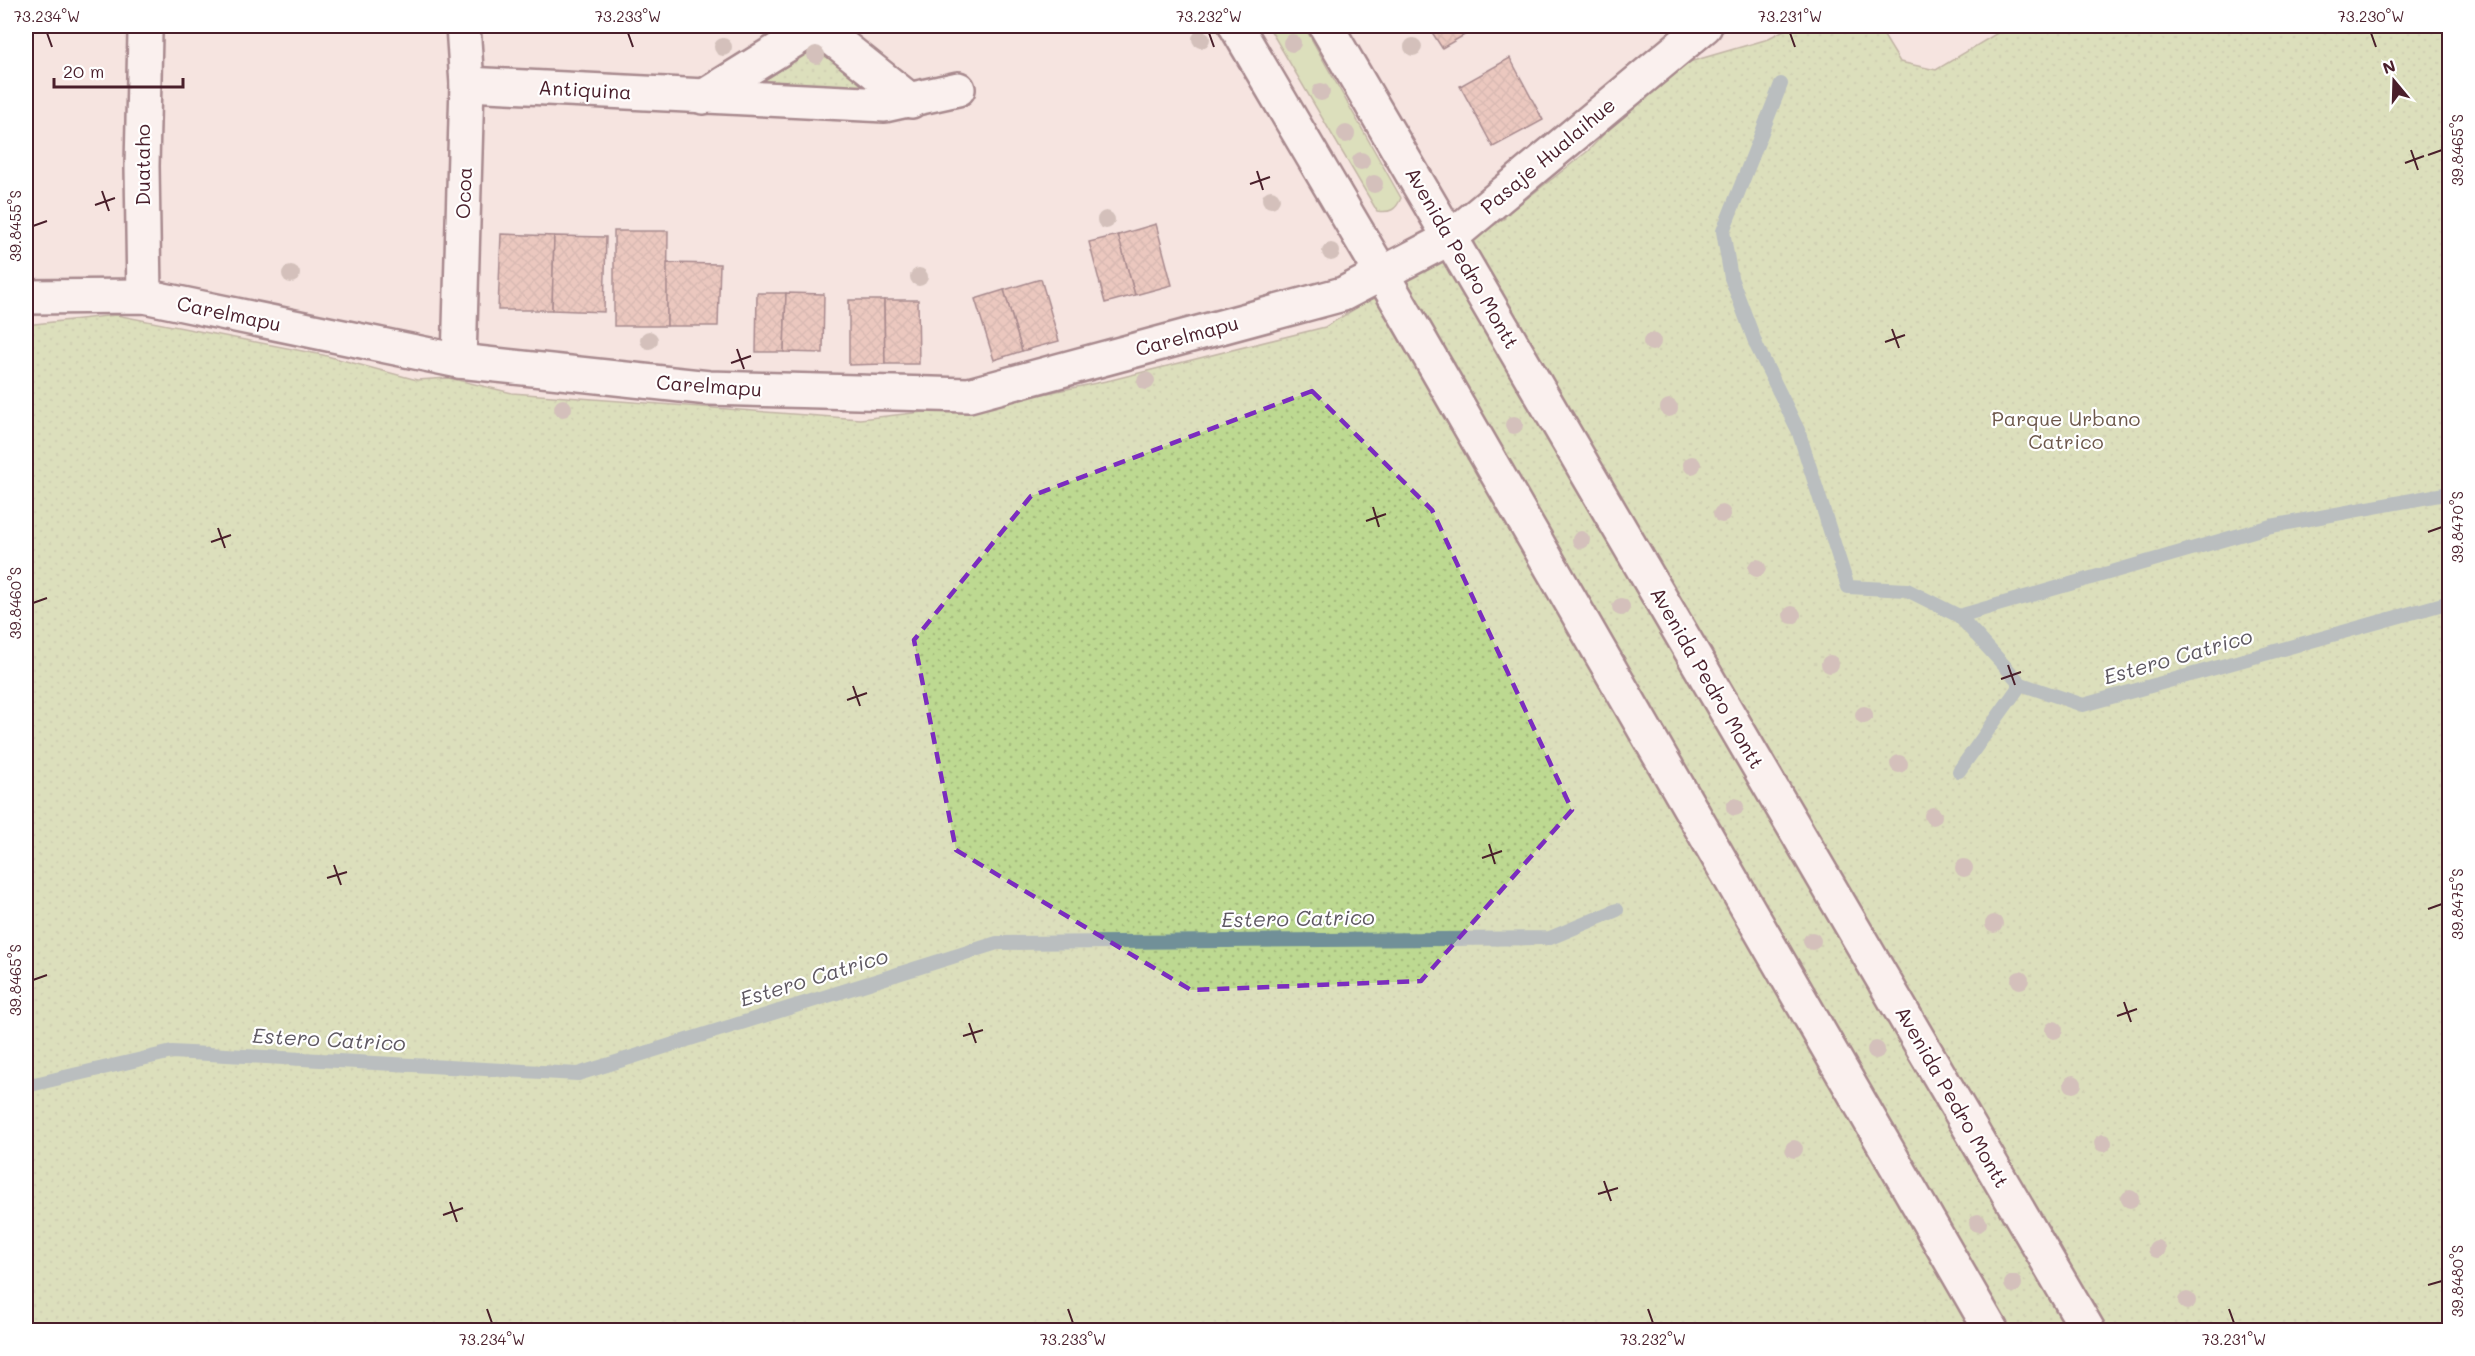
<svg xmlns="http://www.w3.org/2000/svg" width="2475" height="1356" viewBox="0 0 2475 1356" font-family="Mali,sans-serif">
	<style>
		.grass { fill: #bdd991; stroke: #847c5e; stroke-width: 1.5 }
		.park { fill: url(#park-dots); stroke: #847c5e; stroke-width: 1.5 }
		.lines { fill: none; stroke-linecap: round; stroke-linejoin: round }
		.stream { stroke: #719098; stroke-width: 14 }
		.building { fill: url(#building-cross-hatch); stroke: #4a1f2b; stroke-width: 1.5 }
		.street-casing { stroke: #4a1f2b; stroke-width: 38 }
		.secondary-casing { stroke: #4a1f2b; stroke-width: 38 }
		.street { stroke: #fff; stroke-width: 33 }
		.secondary { stroke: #fff; stroke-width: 33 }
		.tree { fill: #aa968e }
		.marked { fill: none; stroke: #7b2cbf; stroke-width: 4.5; stroke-dasharray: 12 8; stroke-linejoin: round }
		.ticks { fill: none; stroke: #4a1f2b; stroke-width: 2 }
		.labels { text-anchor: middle; stroke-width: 4.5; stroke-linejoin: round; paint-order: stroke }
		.street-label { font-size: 20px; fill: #4a1f2b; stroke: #fff }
		.park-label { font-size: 20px; fill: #6c574a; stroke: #fff }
		.water-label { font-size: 21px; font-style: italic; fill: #5e5862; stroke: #fff }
		.neatline { fill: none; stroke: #4a1f2b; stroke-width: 2 }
		.ticks-label { font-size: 15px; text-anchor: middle; fill: #4a1f2b }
	</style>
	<defs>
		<pattern id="park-dots" width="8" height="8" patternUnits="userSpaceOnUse" patternTransform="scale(1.5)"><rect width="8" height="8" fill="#bdd991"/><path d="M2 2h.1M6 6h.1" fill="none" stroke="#a4ba7d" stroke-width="1.8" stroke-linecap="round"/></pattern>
		<pattern id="building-cross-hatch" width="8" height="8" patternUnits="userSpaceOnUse" patternTransform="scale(1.5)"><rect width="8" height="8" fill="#dea697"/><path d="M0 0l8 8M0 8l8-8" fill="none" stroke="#b6877b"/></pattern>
	</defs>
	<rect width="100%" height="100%" fill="#f5e4e0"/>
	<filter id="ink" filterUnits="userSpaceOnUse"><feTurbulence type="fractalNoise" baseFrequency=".0167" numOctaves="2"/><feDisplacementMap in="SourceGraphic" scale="12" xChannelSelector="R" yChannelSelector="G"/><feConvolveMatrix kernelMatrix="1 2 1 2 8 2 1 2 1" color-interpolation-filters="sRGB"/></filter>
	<g filter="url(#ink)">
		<path class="grass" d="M1268 26H1304L1401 198C1396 210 1390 213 1377 211Z"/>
		<g class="park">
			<polygon points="1792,26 1878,26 1900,62 1936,70 2009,26 2449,26 2449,1330 26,1330 26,325 116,315 323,355 417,380 449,378 512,393 860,419 995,404 1111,380 1325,327 1505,218 1504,216 1588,151 1644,91 1679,65 1765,40"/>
			<polygon points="815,42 879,90 759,82"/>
		</g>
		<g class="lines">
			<g class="stream">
				<polyline points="1781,84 1723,231 1731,278 1757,347 1798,430 1848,587 1907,590 1959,616 2021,684"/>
				<polyline points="1959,616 2271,526 2450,493"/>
				<polyline points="1959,771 2021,684 2083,705 2450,602"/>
				<polyline points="26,1086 172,1052 578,1074 997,943 1550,938 1617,910"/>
			</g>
		</g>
		<g class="building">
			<polygon points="1428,26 1480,26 1442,48"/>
			<polygon points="1510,58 1543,120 1493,147 1460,86"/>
			<polygon points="1156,224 1172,285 1135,295 1118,235"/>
			<polygon points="614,231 668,231 667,326 614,326"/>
			<polygon points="501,234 554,236 552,310 498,310"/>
			<polygon points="1118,235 1135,295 1105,303 1089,242"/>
			<polygon points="554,236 606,237 604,312 552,310"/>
			<polygon points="667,263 720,264 718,326 667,326"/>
			<polygon points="1041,279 1059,341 1022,351 1004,290"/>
			<polygon points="1004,290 1022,351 994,360 975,299"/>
			<polygon points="757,293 786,293 784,352 756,352"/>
			<polygon points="786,293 824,294 823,353 784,352"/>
			<polygon points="849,300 884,300 885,364 849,365"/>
			<polygon points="884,300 918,300 919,364 885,364"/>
		</g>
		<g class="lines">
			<g class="street-casing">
				<g id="street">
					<polyline points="467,84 885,105 958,89"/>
					<polyline points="703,97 817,26 911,101"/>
					<polyline points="144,296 142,166 145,33"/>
					<polyline points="26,297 144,296 459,361 709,388 969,395 1343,294 1450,238 1705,26"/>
					<polyline points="459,361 467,84 463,26"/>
				</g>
			</g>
			<g class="secondary-casing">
				<g id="secondary">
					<polyline points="1236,26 1382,274 1991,1330"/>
					<polyline points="1326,26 2088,1330"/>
				</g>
			</g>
			<use href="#street" class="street"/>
			<use href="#secondary" class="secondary"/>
		</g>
		<g class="tree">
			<circle cx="1201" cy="39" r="9"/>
			<circle cx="1292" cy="43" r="9"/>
			<circle cx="723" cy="47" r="9"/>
			<circle cx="1413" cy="47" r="9"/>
			<circle cx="816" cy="55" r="9"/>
			<circle cx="1321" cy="92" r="9"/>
			<circle cx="1346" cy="134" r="9"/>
			<circle cx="1361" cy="161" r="9"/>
			<circle cx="1374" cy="184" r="9"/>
			<circle cx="1271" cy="199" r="9"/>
			<circle cx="1106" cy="220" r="9"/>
			<circle cx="1331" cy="252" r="9"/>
			<circle cx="291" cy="274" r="9"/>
			<circle cx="919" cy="277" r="9"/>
			<circle cx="649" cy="340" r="9"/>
			<circle cx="1652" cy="342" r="9"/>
			<circle cx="1146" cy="381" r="9"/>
			<circle cx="563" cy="408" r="9"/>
			<circle cx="1669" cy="408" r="9"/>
			<circle cx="1514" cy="425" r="9"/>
			<circle cx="1692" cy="465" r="9"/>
			<circle cx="1722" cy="514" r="9"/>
			<circle cx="1581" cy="540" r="9"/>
			<circle cx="1757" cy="568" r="9"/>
			<circle cx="1621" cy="607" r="9"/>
			<circle cx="1792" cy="615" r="9"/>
			<circle cx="1830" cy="664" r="9"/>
			<circle cx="1864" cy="715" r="9"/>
			<circle cx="1899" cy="764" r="9"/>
			<circle cx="1735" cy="807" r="9"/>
			<circle cx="1933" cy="816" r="9"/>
			<circle cx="1964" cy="868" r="9"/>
			<circle cx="1994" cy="924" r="9"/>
			<circle cx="1812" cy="941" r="9"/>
			<circle cx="2020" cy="980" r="9"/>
			<circle cx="2054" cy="1030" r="9"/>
			<circle cx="1876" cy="1050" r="9"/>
			<circle cx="2073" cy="1084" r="9"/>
			<circle cx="2103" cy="1143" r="9"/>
			<circle cx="1794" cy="1149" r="9"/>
			<circle cx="2130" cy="1199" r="9"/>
			<circle cx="1978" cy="1223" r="9"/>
			<circle cx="2157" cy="1249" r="9"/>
			<circle cx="2013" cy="1284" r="9"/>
			<circle cx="2187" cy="1301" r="9"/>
		</g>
	</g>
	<path d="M0 0H2475V1356H0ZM1312 391 1432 510 1572 810 1421 981 1191 990 956 850 914 640 1031 496Z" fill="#f5e4e0" fill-opacity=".55" fill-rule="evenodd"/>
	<path class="marked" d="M1312 391 1432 510 1572 810 1421 981 1191 990 956 850 914 640 1031 496Z"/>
	<path class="ticks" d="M47 33 52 47M628 33 633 47M1209 33 1214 47M1790 33 1795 47M2371 33 2376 47M2411 150 2418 170M2428 155 2442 150M2405 163 2424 156M1257 171 1263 190M1250 184 1270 177M102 191 109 211M95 205 115 198M33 226 47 221M1892 329 1899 348M1885 342 1905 335M737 349 744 369M731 363 751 356M1373 507 1379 527M1366 521 1386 514M218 528 225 548M2428 532 2442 527M211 542 231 535M33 603 47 598M2008 665 2015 685M2001 679 2021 672M853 686 860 706M847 700 867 693M1489 844 1495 864M1482 858 1502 851M334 865 341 885M327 878 347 872M2428 909 2442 904M33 980 47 975M2124 1002 2131 1022M2117 1016 2137 1009M969 1023 976 1043M963 1036 983 1030M1604 1181 1611 1201M1598 1194 1618 1188M450 1202 457 1222M443 1215 463 1208M2428 1285 2442 1281M487 1309 492 1323M1068 1309 1073 1323M1648 1309 1653 1323M2229 1309 2234 1323"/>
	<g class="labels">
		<g class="street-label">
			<text transform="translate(585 90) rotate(3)" y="7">Antiquina</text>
			<text transform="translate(1548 156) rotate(-40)" y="7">Pasaje Hualaihue</text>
			<text transform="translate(143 165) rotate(-90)" y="7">Duataho</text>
			<text transform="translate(464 193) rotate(-88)" y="7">Ocoa</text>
			<text transform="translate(1462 258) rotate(60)" y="7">Avenida Pedro Montt</text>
			<text transform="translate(229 314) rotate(12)" y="7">Carelmapu</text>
			<text transform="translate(1187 336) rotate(-15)" y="7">Carelmapu</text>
			<text transform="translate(709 386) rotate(4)" y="7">Carelmapu</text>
			<text transform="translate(1707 678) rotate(60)" y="7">Avenida Pedro Montt</text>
			<text transform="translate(1952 1097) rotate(60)" y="7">Avenida Pedro Montt</text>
		</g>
		<g class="park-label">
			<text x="2066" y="426">Parque Urbano<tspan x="2066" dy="23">Catrico</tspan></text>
		</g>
		<g class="water-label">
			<text transform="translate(2178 657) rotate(-16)" y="7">Estero Catrico</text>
			<text transform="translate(1298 919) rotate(-1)" y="7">Estero Catrico</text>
			<text transform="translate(814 978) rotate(-17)" y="7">Estero Catrico</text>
			<text transform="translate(329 1040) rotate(3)" y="7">Estero Catrico</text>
		</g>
	</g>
	<rect width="2475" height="1356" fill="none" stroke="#fff" stroke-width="66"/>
	<g transform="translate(2394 81) rotate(341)" stroke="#ffffff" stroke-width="4.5" paint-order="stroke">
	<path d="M0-4.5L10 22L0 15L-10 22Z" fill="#4a1f2b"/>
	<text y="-9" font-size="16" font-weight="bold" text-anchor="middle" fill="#4a1f2b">N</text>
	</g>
	<path d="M54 78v9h129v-9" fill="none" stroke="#4a1f2b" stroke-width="3"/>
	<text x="63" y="78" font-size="18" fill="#4a1f2b" stroke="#ffffff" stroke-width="4.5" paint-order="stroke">20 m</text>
	<rect x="33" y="33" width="2409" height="1290" class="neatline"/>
	<g class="ticks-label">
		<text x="47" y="22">73.234°W</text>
		<text x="628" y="22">73.233°W</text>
		<text x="1209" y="22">73.232°W</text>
		<text x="1790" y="22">73.231°W</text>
		<text x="2371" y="22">73.230°W</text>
		<text transform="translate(2458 150) rotate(-90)" y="5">39.8465°S</text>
		<text transform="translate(16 226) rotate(-90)" y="5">39.8455°S</text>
		<text transform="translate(2458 527) rotate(-90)" y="5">39.8470°S</text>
		<text transform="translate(16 603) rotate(-90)" y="5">39.8460°S</text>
		<text transform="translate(2458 904) rotate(-90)" y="5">39.8475°S</text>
		<text transform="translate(16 980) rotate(-90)" y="5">39.8465°S</text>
		<text transform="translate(2458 1281) rotate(-90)" y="5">39.8480°S</text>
		<text x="492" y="1345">73.234°W</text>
		<text x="1073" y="1345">73.233°W</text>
		<text x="1653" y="1345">73.232°W</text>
		<text x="2234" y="1345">73.231°W</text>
	</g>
</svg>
